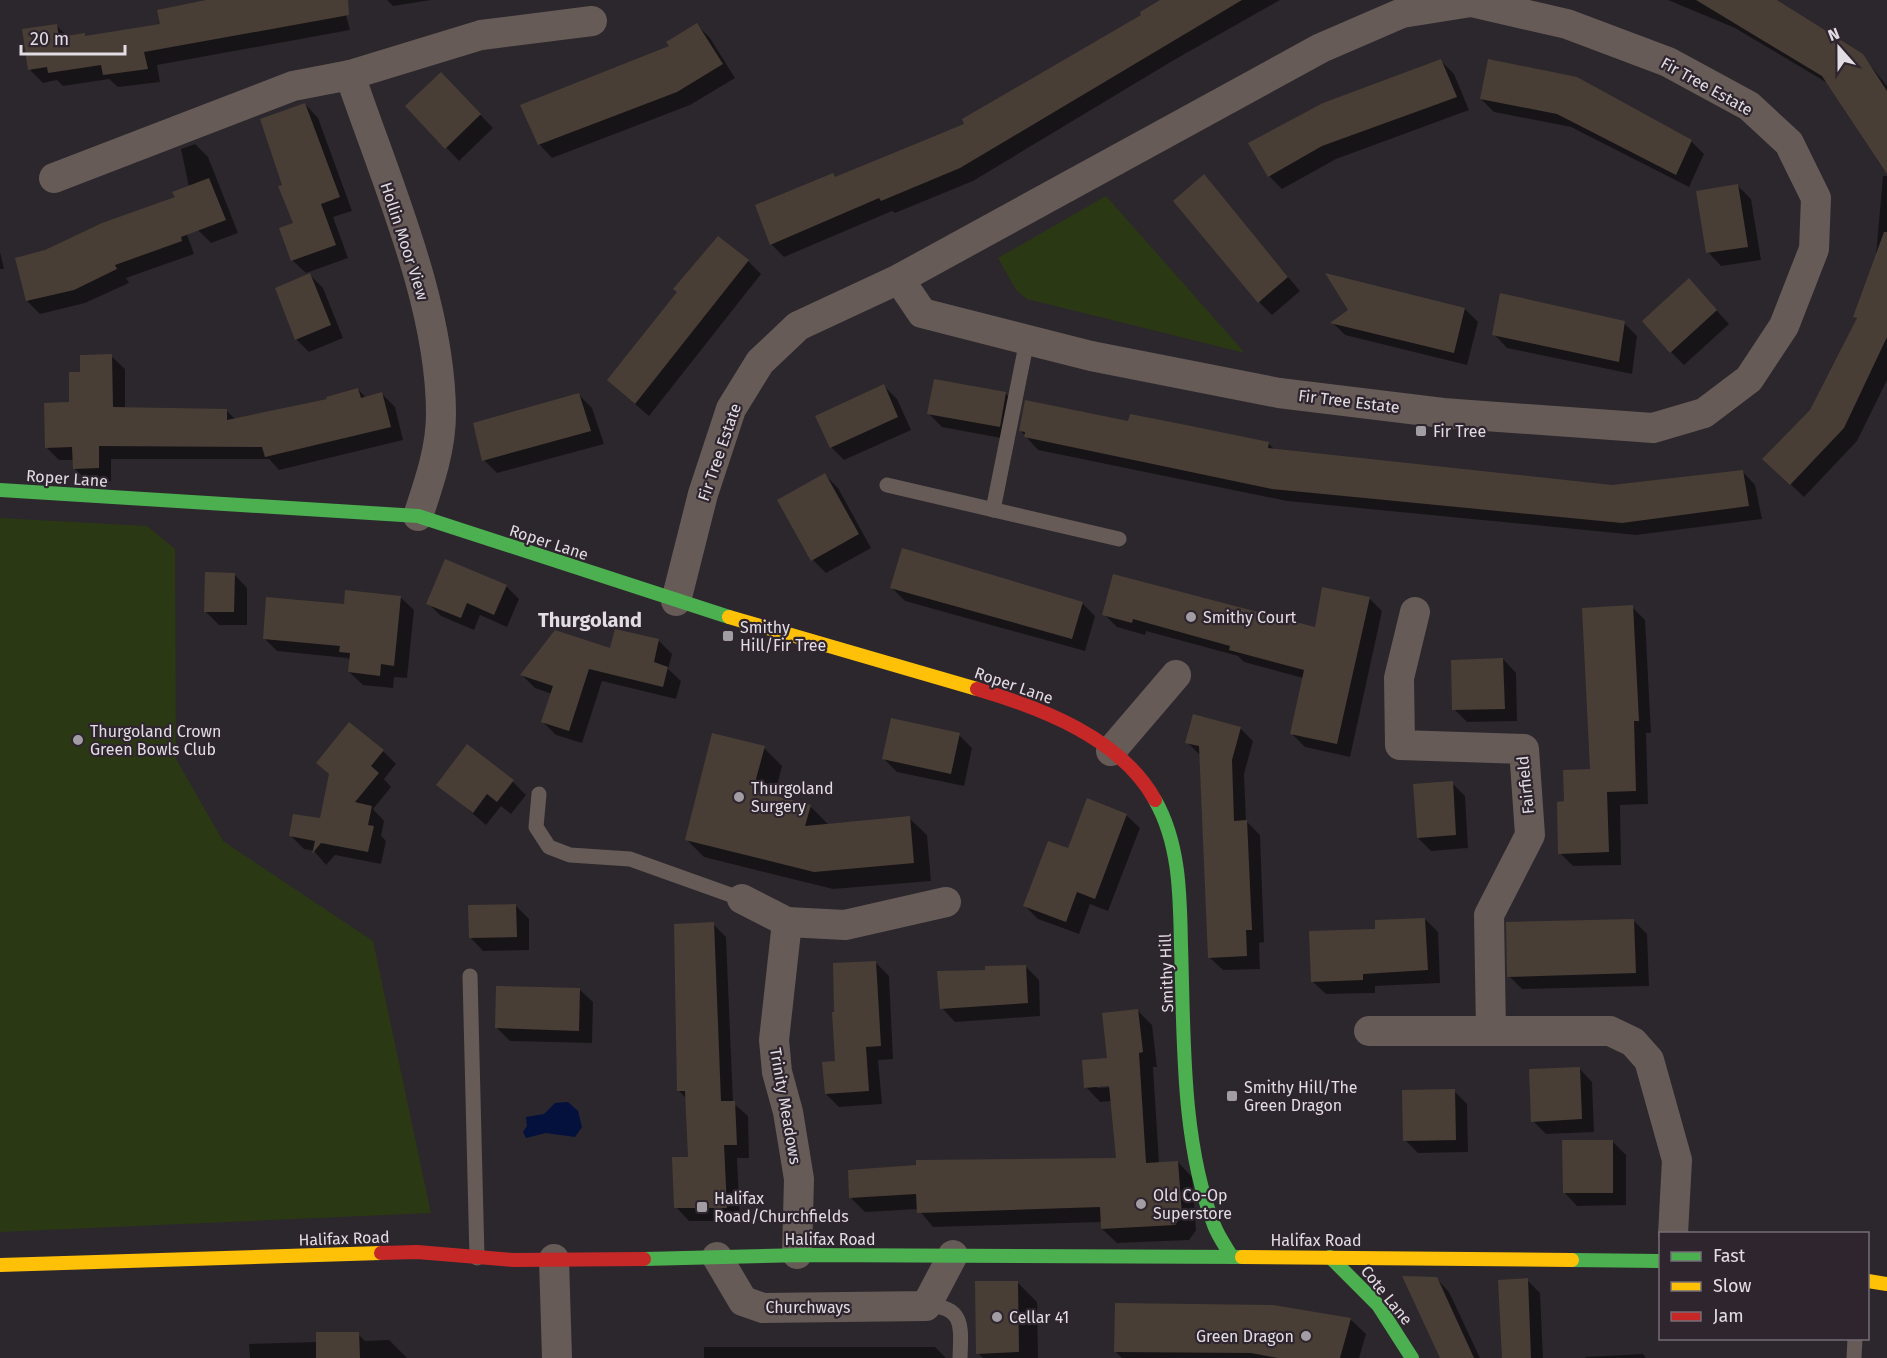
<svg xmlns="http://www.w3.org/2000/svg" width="1887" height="1358" viewBox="0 0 1887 1358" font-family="'Fira Sans',sans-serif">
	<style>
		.green { fill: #2b3814 }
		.water { fill: #04113d }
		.shadow { fill: #0007; fill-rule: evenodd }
		.building { fill: #493e35 }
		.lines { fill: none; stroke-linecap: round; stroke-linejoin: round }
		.lane { stroke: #665b56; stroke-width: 15 }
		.street { stroke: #665b56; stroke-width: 30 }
		.fast { stroke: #4caf50; stroke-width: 14 }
		.slow { stroke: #ffc107; stroke-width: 14 }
		.jam { stroke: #c62828; stroke-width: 14 }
		.poi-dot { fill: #a29da3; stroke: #2e252f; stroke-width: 2 }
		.labels { text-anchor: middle; stroke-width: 4.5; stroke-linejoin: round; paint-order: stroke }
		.street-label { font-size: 16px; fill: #e2dce3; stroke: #2e252f }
		.poi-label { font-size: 16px; fill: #e2dce3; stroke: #2e252f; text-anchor: start }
		.quarter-label { font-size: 20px; font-weight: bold; fill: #e2dce3; stroke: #2e252f }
	</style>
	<rect width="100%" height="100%" fill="#2c272d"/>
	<g class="green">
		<polygon points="1106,196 1245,353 1027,299 1016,290 998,258"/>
		<polygon points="0,518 147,526 175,549 176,759 223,841 373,941 431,1213 0,1232"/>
	</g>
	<polygon class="water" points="568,1102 578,1111 582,1127 575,1137 546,1133 526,1138 523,1132 527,1126 526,1117 544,1114 555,1103"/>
	<g class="shadow">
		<polygon points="214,0 342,0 350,30 157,65 160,82 118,87 109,79 63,86 57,80 43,83 30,70 57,26 68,37 84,34 87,37 162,25"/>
		<polygon points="387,0 431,0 393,6"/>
		<polygon points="1164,0 1280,0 1174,60 973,181 895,213 892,211 784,257 771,244 833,175 836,178 967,124 1146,14"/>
		<polygon points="1668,0 1773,0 1862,55 1887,86 1887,166 1829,84 1735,28"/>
		<polygon points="697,25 710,38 735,78 690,105 552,158 539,144"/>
		<polygon points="1441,61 1454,74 1469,110 1336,159 1282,189 1269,176"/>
		<polygon points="441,74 493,128 459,161 407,106"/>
		<polygon points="1576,79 1691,141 1704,154 1689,187 1571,127 1494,112 1481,99"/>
		<polygon points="305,104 318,118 352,211 333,217 348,258 306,273 292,260 295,224 283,186"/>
		<polygon points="195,144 208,157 238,233 211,243 198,230 181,149"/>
		<polygon points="1883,176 1887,176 1887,380 1857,441 1804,497 1764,459 1811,411 1858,320 1854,316 1876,255"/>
		<polygon points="1204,177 1300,291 1272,315 1259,302"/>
		<polygon points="1738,186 1751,199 1761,260 1721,266 1708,252"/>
		<polygon points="186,232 194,254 126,278 129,283 85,303 40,314 27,301"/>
		<polygon points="0,252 4,269 0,269"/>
		<polygon points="748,261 761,274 649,416 622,393 679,293"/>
		<polygon points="310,275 323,288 343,338 309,352 296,339"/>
		<polygon points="1689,280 1729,324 1684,365 1671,352"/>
		<polygon points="1465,309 1478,322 1467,365 1345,335 1333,323"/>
		<polygon points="1624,323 1637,336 1632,374 1507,348 1494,334"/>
		<polygon points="111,356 125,369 125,409 226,410 236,420 329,400 358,389 366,398 382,394 395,407 403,440 279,470 269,459 111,459 111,481 88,482 74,468 74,460 59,460 46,447 70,404 82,374"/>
		<polygon points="884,386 897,399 911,430 844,460 831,447"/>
		<polygon points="1005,393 1018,406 1012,440 942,427 929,414"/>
		<polygon points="579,395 592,408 604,444 497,473 484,460"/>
		<polygon points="1130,422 1268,443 1275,450 1612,486 1742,471 1755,485 1762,519 1636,535 1287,501 1038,450 1020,430"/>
		<polygon points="825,475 838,488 871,548 826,573 813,560 779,501"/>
		<polygon points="234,574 247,588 247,625 219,625 206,612"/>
		<polygon points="506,586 519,599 507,627 480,615 474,630 441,616 428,603"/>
		<polygon points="892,588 1082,603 1095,616 1085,651 905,601"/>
		<polygon points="400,597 414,610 407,678 394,677 393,688 363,685 349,672 351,661 347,658 277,651 264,638 345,605"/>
		<polygon points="1369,598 1382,611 1350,757 1305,747 1292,734 1303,678 1244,662 1238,656 1146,631 1145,635 1117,627 1104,614 1316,629"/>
		<polygon points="1632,607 1645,620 1651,733 1646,733 1648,804 1620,805 1621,865 1573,866 1560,853 1566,803 1592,770"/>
		<polygon points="659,641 672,654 668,669 681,681 676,699 602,681 582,743 556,735 543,722 552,694 535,688 522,675 611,650"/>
		<polygon points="1503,659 1516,673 1517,721 1467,722 1454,709"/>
		<polygon points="1240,728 1253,741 1244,774 1246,821 1260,835 1264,942 1259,943 1260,969 1223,970 1209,957 1201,756 1187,742"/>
		<polygon points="959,735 972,748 964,786 897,772 884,759"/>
		<polygon points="764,748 782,766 774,797 810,806 828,824 909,818 927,835 931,881 833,889 704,857 686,839"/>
		<polygon points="383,751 396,764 384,779 391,787 373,809 384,821 381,836 386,841 381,864 335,855 326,865 314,851 304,849 291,836 321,820 330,775 318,763"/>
		<polygon points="513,782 526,795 511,814 501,806 486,825 438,784"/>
		<polygon points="1452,783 1465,796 1468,848 1431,851 1418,838"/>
		<polygon points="1126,815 1140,828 1108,911 1090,904 1079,934 1038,919 1025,906 1069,850"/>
		<polygon points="516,906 529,919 529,950 483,951 470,937"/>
		<polygon points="1425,919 1438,932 1440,983 1375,986 1375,993 1326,994 1312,981 1377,931"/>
		<polygon points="1634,921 1647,934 1649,986 1522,989 1509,976"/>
		<polygon points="713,924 726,937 733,1103 748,1116 749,1158 737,1158 740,1221 689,1221 676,1207 690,1158 687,1099 679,1091"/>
		<polygon points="876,963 889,976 893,1059 878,1060 882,1104 839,1107 826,1094"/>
		<polygon points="1026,967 1039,980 1040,1016 955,1022 942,1008 987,971"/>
		<polygon points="579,989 593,1002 592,1043 510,1041 497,1028"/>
		<path d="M1138 1011 1152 1025 1157 1067H1153L1159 1163 1178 1162 1192 1177 1196 1230 1189 1240 1117 1243 1102 1229V1222L933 1227 918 1209 865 1212 851 1198 1117 1160 1112 1101 1100 1102 1086 1087 1109 1059ZM1116 1084V1087L1097 1088V1085Z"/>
		<polygon points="1579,1068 1592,1082 1594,1132 1546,1134 1533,1121"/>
		<polygon points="1454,1091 1467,1104 1468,1152 1418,1153 1405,1140"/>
		<polygon points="1613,1142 1626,1155 1626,1205 1577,1206 1564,1192"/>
		<polygon points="1436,1278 1449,1292 1480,1358 1442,1358"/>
		<polygon points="1527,1280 1540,1293 1543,1358 1503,1358"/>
		<polygon points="1017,1282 1037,1302 1038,1358 983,1358 978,1353"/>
		<polygon points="1350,1319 1366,1334 1359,1358 1122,1358 1116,1352"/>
		<polygon points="358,1334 365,1341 389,1340 407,1358 250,1358 249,1344 317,1342"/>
		<polygon points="704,1347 935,1347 946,1358 704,1358"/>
		<polygon points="1643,1354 1646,1358 1586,1358 1585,1357"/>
	</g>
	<g class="building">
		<polygon points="206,0 348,0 349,15 144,52 148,69 103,75 101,65 48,73 47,67 28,70 22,29 57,24 59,37 85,33 85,36 160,24 157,10"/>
		<polygon points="1160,0 1242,0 960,168 881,201 879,198 770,245 755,205 833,173 835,177 964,124 962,119 1141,15 1140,12"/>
		<polygon points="1696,0 1777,0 1863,54 1887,91 1887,174 1822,76"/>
		<polygon points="697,23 723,64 677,92 538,145 520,105 669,46 666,42"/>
		<polygon points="1441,59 1457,97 1322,146 1268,177 1248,143 1323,103"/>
		<polygon points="1488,59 1577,77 1692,140 1676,175 1557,114 1480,99"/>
		<polygon points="441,72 481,114 445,149 405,106"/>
		<polygon points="305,103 340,197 321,204 336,245 291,261 279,228 293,223 278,186 282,185 260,119"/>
		<polygon points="1204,174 1288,277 1258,303 1173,201"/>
		<polygon points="209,178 226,220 181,237 182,241 115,265 117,269 74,290 26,301 15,258 45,250 102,223 175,197 172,192"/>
		<polygon points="1738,184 1748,247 1706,253 1696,191"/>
		<polygon points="1884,232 1887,232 1887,337 1844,428 1790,485 1762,459 1810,410 1857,318 1853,317"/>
		<polygon points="718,236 749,260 635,404 607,380 677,292 673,289"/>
		<polygon points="310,273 331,325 295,340 275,288"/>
		<polygon points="1325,273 1465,308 1454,353 1330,323 1348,310"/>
		<polygon points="1689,278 1717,310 1670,353 1642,321"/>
		<polygon points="1500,293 1625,321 1619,362 1492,335"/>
		<polygon points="112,354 113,407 227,409 227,420 327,399 326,397 358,388 361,398 382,392 391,427 265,457 262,447 99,446 99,468 73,469 72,447 45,448 44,403 69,402 69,372 80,372 80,355"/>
		<polygon points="934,379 1006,392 1000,427 927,414"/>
		<polygon points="884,384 898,417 830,448 815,416"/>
		<polygon points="579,393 591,431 482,461 473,423"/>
		<polygon points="1025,400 1128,421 1130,414 1186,425 1269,442 1268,448 1612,485 1743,470 1749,506 1622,523 1272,489 1024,437 1025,432 1019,431"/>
		<polygon points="825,473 859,534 811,561 777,500"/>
		<polygon points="902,548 1083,602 1072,639 890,588"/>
		<polygon points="445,559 507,585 494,615 467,603 461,618 426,604"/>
		<polygon points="205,572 235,573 234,612 204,612"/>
		<polygon points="1113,574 1315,627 1322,587 1370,597 1337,744 1290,734 1304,670 1229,650 1230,646 1133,619 1132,623 1102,615"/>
		<polygon points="345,590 401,596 394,666 381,664 380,676 348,672 350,653 339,652 340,646 263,639 266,597 344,604"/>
		<polygon points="1633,605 1639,721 1634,721 1636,791 1607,792 1609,852 1558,854 1557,802 1564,801 1563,770 1590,769 1582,608"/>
		<polygon points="615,629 659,639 654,662 668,667 663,687 589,669 569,731 541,722 553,686 520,675 555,630 610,648"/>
		<polygon points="1503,658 1505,709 1452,710 1451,660"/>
		<polygon points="1193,714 1241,727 1232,760 1234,821 1247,820 1252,930 1246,930 1247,956 1208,958 1199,746 1185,743"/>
		<polygon points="891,718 960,733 951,774 882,759"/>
		<polygon points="349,722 384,750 371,766 379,773 355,802 372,806 368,825 374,826 368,852 321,843 312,854 315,841 289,836 293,814 320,818 329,774 316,763"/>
		<polygon points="712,733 765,746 753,790 811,805 805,826 910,816 914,863 814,872 685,840"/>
		<polygon points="467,744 514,780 497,802 487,794 473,813 436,785"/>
		<polygon points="1453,781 1456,835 1417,838 1413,784"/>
		<polygon points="1087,798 1127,814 1095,899 1077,892 1066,922 1023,906 1048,841 1068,848"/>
		<polygon points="516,904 517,937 469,938 468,905"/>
		<polygon points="1425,918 1428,970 1363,974 1363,980 1311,982 1309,931 1375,929 1375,920"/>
		<polygon points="1634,919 1636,973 1507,977 1506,922"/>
		<polygon points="714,922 721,1101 735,1101 737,1145 724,1145 727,1208 674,1208 672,1157 688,1157 685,1091 677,1091 674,924"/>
		<polygon points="876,961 881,1046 866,1047 869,1091 825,1094 822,1062 835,1061 832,1012 834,1012 833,963"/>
		<polygon points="1026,965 1028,1003 940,1009 937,971 985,970 985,966"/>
		<polygon points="496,986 580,988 579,1031 495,1028"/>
		<polygon points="1138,1009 1143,1052 1139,1053 1146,1163 1178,1161 1182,1215 1175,1225 1101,1229 1100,1207 917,1213 916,1194 849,1198 848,1170 916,1165 916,1160 1116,1158 1109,1086 1084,1088 1082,1060 1107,1058 1102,1013"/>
		<polygon points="1580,1067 1582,1119 1531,1122 1529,1069"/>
		<polygon points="1455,1089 1456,1140 1403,1141 1402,1090"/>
		<polygon points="1562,1140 1613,1140 1613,1193 1563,1193"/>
		<polygon points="1402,1276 1437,1277 1474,1358 1440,1358"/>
		<polygon points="1528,1278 1531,1358 1502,1358 1498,1280"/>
		<polygon points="975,1281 1018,1281 1019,1352 976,1354"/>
		<polygon points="1115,1303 1273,1305 1351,1318 1340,1358 1278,1358 1251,1353 1114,1352"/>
		<polygon points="316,1332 359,1332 360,1358 316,1358"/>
	</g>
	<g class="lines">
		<g class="lane">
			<polyline points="887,485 1119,539"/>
			<polyline points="993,510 1027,340"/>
			<polyline points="539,794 536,827 549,847 570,855 630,859 742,899"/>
			<polyline points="470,976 477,1258"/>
			<path d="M926 1306C965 1305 961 1328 960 1358"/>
			<polyline points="1854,1358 1855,1338"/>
		</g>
		<g class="street">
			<path d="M350 75C385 179 441 303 441 414 441 449 429 483 418 516"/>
			<polyline points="54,178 293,86 350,75 481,35 592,21"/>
			<polyline points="676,601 703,494 731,409 760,362 798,326 899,279 1321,48 1402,13 1471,2 1567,24 1668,62 1749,106 1789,143 1816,198 1814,249 1784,326 1749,379 1704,413 1653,428 1443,413 1279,393 1091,356 922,313 899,279"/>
			<polyline points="1415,612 1399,678 1400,745 1524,749 1530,835 1489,915 1491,1031"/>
			<polyline points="1111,751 1176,675"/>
			<polyline points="742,899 787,922 845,925 946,902"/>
			<polyline points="787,922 774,1040 777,1072 788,1112 799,1179 797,1254"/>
			<polyline points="1369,1031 1610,1031 1633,1042 1649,1060 1677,1160 1673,1234"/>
			<polyline points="717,1257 743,1301 763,1308 926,1306 953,1255"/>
			<polyline points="554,1259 557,1358"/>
		</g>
		<g class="fast">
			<polyline points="0,490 418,516 729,617"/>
			<path d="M1155 800C1180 844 1180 896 1181 946 1184 1034 1181 1143 1214 1225 1218 1236 1226 1247 1232 1257"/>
			<polyline points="1330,1257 1378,1305 1412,1358"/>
			<polyline points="644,1259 804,1255 1242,1257"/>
			<polyline points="1572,1260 1660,1261"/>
		</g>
		<g class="slow">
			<polyline points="729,617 977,689"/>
			<polyline points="1242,1257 1572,1260"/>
			<polyline points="0,1265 381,1253"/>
			<polyline points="1868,1281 1887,1284"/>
		</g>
		<g class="jam">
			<path d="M977 689C1041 708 1121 738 1155 800"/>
			<polyline points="381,1253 417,1252 513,1260 644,1259"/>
		</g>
	</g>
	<g class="poi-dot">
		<rect x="1415" y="425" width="12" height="12" rx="3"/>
		<circle cx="1191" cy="617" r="6"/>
		<rect x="722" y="630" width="12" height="12" rx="3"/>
		<circle cx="78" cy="740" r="6"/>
		<circle cx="739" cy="797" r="6"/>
		<rect x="1226" y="1090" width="12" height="12" rx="3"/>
		<circle cx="1141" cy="1204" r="6"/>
		<rect x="696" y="1201" width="12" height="12" rx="3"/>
		<circle cx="997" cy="1317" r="6"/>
		<circle cx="1306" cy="1336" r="6"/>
	</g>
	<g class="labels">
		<g class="street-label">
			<text transform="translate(1707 86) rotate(29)" y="6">Fir Tree Estate</text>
			<text transform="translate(405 241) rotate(72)" y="6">Hollin Moor View</text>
			<text transform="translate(1349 401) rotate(7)" y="6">Fir Tree Estate</text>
			<text transform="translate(719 452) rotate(-71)" y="6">Fir Tree Estate</text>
			<text transform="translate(67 478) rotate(4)" y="6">Roper Lane</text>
			<text transform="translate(549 542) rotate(18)" y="6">Roper Lane</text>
			<text transform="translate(1014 685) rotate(19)" y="6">Roper Lane</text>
			<text transform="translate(1525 785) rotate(-96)" y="6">Fairfield</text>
			<text transform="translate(1166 973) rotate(-92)" y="6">Smithy Hill</text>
			<text transform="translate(786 1106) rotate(80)" y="6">Trinity Meadows</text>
			<text transform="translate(344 1238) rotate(-2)" y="6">Halifax Road</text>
			<text x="830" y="1245">Halifax Road</text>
			<text x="1316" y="1246">Halifax Road</text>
			<text transform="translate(1387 1295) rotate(51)" y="6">Cote Lane</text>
			<text x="808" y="1313">Churchways</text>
		</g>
		<g class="poi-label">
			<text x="1433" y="437">Fir Tree</text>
			<text x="1203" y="623">Smithy Court</text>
			<text x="740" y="633">Smithy<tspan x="740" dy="18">Hill/Fir Tree</tspan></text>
			<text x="90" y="737">Thurgoland Crown<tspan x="90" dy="18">Green Bowls Club</tspan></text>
			<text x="751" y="794">Thurgoland<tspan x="751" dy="18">Surgery</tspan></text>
			<text x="1244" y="1093">Smithy Hill/The<tspan x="1244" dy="18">Green Dragon</tspan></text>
			<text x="1153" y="1201">Old Co-Op<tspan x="1153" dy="18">Superstore</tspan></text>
			<text x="714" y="1204">Halifax<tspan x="714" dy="18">Road/Churchfields</tspan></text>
			<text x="1009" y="1323">Cellar 41</text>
			<text x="1294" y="1342" text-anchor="end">Green Dragon</text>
		</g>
		<g class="quarter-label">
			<text x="590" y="627">Thurgoland</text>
		</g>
	</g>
	<rect x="1659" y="1232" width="210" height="108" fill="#2e252f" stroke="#766e77" stroke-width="1.5"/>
	<rect x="1671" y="1252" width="30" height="9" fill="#4caf50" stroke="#766e77" stroke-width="1.5"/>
	<text x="1713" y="1262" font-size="18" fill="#e2dce3">Fast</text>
	<rect x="1671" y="1282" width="30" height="9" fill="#ffc107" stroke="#766e77" stroke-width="1.5"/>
	<text x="1713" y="1292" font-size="18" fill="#e2dce3">Slow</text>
	<rect x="1671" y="1312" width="30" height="9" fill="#c62828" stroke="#766e77" stroke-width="1.5"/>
	<text x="1713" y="1322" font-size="18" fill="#e2dce3">Jam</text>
	<g transform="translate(1839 48) rotate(339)" stroke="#2e252f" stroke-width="4.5" paint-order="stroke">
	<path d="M0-4.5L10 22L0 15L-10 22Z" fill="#e2dce3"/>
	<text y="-9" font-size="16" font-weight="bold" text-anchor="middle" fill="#e2dce3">N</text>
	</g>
	<path d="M21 45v9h104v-9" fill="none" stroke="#e2dce3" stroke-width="3"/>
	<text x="30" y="45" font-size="18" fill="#e2dce3" stroke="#2e252f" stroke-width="4.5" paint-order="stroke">20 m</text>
</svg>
